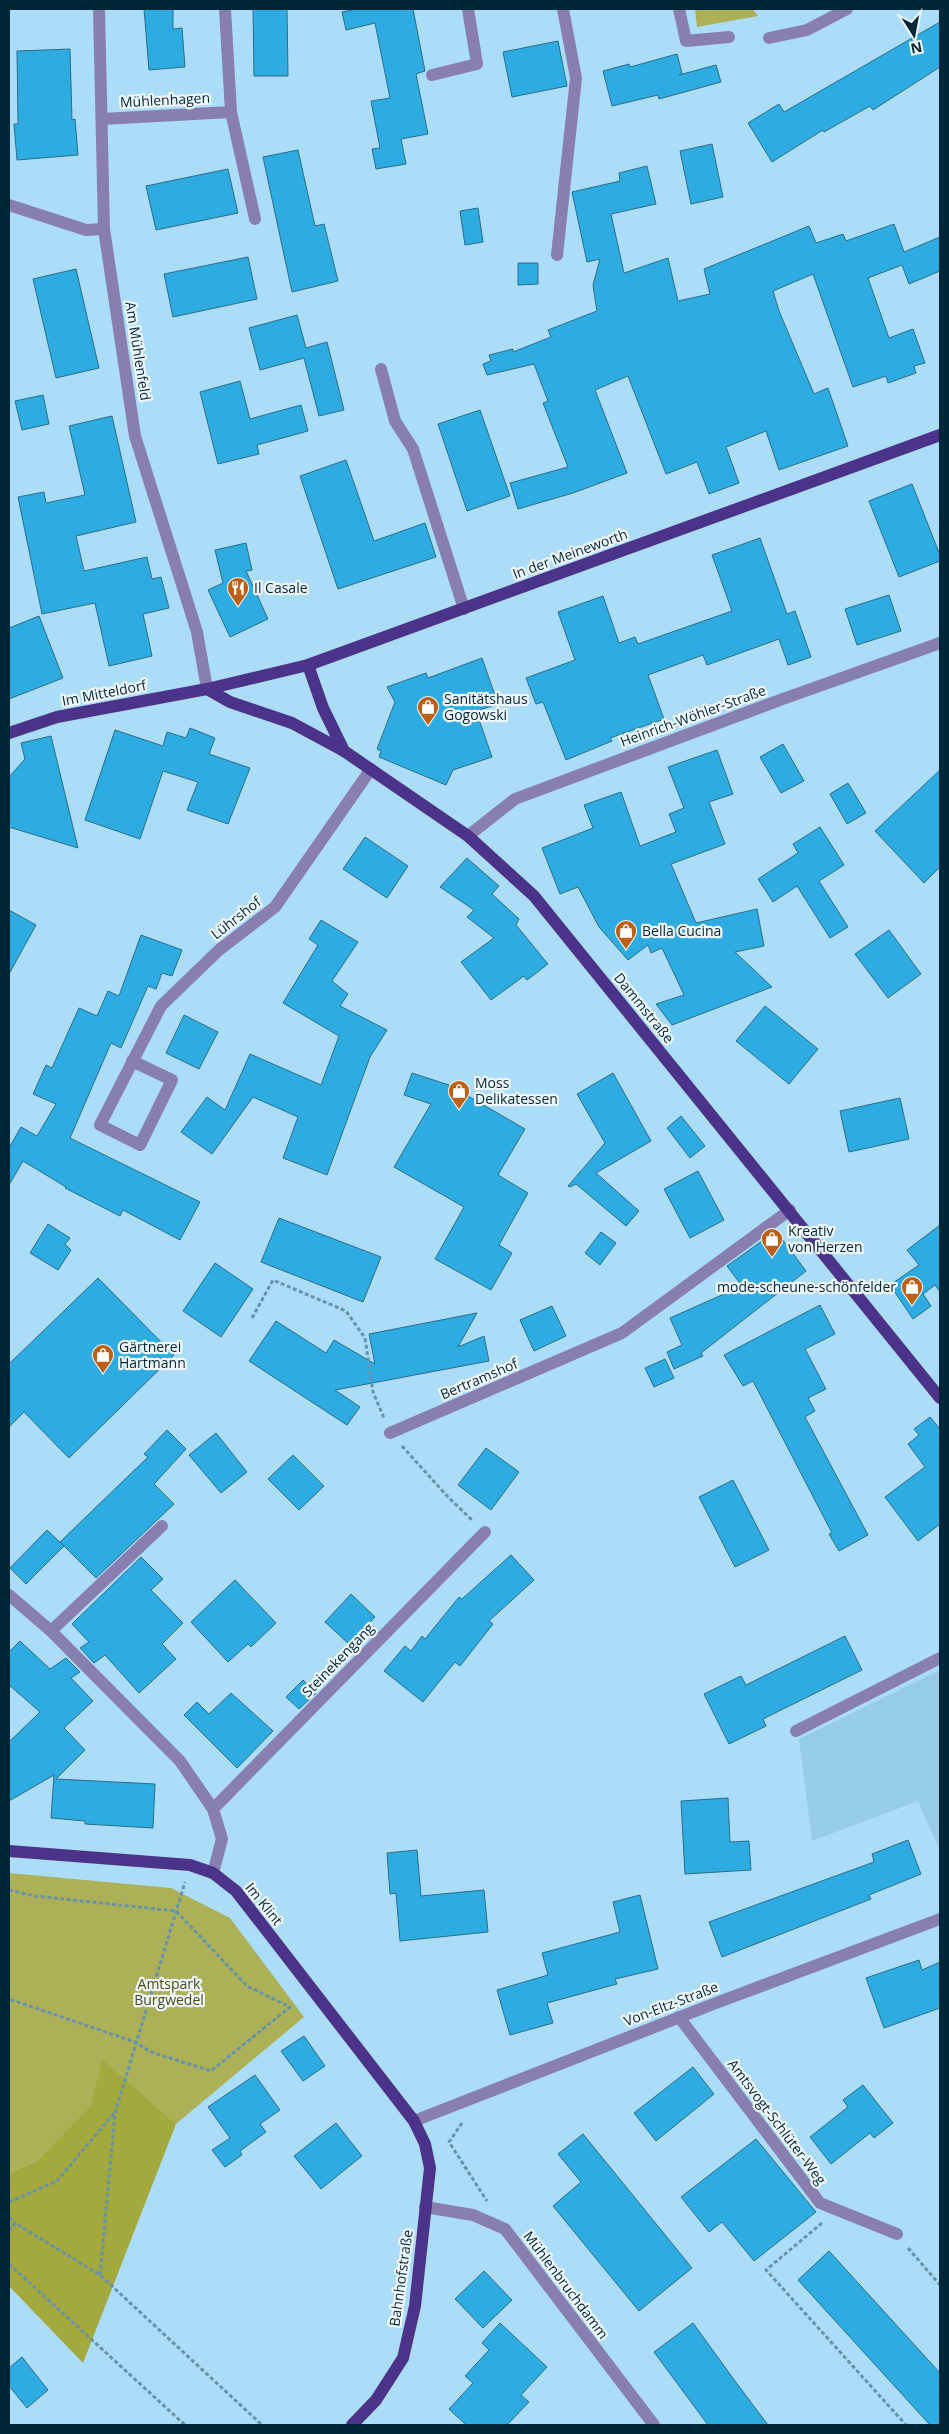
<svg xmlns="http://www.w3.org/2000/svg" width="949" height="2434" viewBox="0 0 949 2434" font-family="'Open Sans',sans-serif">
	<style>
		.built { fill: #97cce9 }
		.green { fill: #acb157 }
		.forest { fill: #a4a93e }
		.building { fill: #2eace1; stroke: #286d8c }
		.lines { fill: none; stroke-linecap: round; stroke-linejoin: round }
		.path { stroke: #6793aa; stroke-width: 3; stroke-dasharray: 4 2.5; stroke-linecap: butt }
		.minor { stroke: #887fb0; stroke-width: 12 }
		.major { stroke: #4c338a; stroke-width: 12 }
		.labels { text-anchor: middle; stroke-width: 4.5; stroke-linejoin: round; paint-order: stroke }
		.street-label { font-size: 14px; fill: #002637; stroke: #eff7fc }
		.poi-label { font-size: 14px; fill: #002637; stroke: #eff7fc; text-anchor: start }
		.park-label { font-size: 14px; fill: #494b12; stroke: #eff7fc }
	</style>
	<rect width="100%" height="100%" fill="#acddf8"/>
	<polygon class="built" points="940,1670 940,1851 918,1801 812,1841 799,1739"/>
	<g class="green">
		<polygon points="695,9 753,9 758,16 697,27"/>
		<polygon points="9,1873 171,1888 230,1918 304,2017 176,2124 102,2060 92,2106 37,2161 9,2173"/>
	</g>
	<polygon class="forest" points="102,2059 176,2124 83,2363 9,2286 9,2173 37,2161 91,2106"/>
	<g class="building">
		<polygon points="144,9 173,9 173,29 182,28 185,67 149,70"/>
		<polygon points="253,9 287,9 288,76 254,76"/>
		<polygon points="356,9 413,9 425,71 416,74 428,134 401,139 406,164 376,169 372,149 380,148 371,101 390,98 375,23 346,30 342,12"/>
		<polygon points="940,22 940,67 873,110 870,106 824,132 823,130 772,162 748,123 779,104 784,112"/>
		<polygon points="558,41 567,86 512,97 503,52"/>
		<polygon points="70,49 72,120 75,119 78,155 17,160 14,124 18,124 17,51"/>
		<polygon points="677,54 682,73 679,75 716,65 721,82 659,99 658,95 612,106 603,71 629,64 630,67"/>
		<polygon points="712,144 723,197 691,204 680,151"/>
		<polygon points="298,150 315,226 324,224 338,281 292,292 263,157"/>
		<polygon points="647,166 656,204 611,214 624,273 668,258 678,301 710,294 704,269 809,226 816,243 843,234 846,241 894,224 904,252 940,237 940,271 909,284 902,265 868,278 889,338 913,329 925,363 914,366 916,373 888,383 886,376 853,387 813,274 773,291 779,311 814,394 828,388 848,446 779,470 766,431 726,447 739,483 709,494 697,462 666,474 628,376 595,390 627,473 573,493 518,509 510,483 568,467 543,403 548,401 534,364 487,375 483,364 491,361 489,355 513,349 513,352 551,337 548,330 597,311 593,285 600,259 587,262 572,192 620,181 619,173"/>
		<polygon points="228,169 238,213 156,230 146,186"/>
		<polygon points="478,208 483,242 465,245 460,211"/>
		<polygon points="248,257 257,299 173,317 164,274"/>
		<polygon points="518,263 538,263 538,284 518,285"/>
		<polygon points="76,269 99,368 56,378 33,279"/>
		<polygon points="297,315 306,348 327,342 344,410 319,416 304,358 260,370 249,328"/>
		<polygon points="240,381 250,419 301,405 308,431 257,445 259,454 218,464 200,392"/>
		<polygon points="43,395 49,424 22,430 15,401"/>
		<polygon points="480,410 510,496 467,511 438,424"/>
		<polygon points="112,416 136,522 76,536 84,571 147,557 152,579 161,577 169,608 143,614 152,656 109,666 95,603 42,614 18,497 44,492 46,503 85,495 69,426"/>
		<polygon points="346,460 374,541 425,523 436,557 338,589 300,476"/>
		<polygon points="912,484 940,555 940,561 899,577 869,501"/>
		<polygon points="760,538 787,614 795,611 811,657 788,665 779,639 707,665 703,655 648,675 664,719 610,738 612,741 566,760 543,702 536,704 526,678 575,660 558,612 603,596 619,643 635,637 638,644 732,611 712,555"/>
		<polygon points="246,543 252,570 246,571 268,619 230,637 208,590 223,583 215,550"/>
		<polygon points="889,595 901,631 857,645 845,609"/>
		<polygon points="39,616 63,678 9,699 9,628"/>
		<polygon points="482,658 498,704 476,711 492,757 453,770 446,785 379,757 381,751 377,749 395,702 387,687 426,673 428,678"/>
		<polygon points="190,728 215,738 209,754 250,768 228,824 187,810 198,782 163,771 140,839 85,820 115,730 163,746 167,732 186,738"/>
		<polygon points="51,736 78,848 9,827 9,777 25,759 21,743"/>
		<polygon points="783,744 804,781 781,793 760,757"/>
		<polygon points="717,750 733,794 709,802 725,844 671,864 696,923 757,909 764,946 735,952 772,987 672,1025 656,1004 684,995 662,948 651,953 648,945 628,960 599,927 578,887 560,894 542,848 593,828 584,805 621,792 640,846 676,832 669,814 684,808 668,767"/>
		<polygon points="940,770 940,867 924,883 875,831"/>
		<polygon points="848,783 866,813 847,824 830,794"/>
		<polygon points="820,827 844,865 819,881 848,927 830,938 797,886 773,902 758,879 798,853 793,844"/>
		<polygon points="365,837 408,866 387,898 343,869"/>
		<polygon points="467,858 499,886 492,894 519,919 516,925 548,964 527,980 524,976 491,1000 461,962 494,938 467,917 474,910 440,887"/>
		<polygon points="9,910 36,925 9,974"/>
		<polygon points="321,920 358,942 332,981 348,994 340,1006 387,1030 370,1057 327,1175 283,1158 298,1117 253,1097 212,1154 181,1132 207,1097 225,1110 250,1054 321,1085 339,1036 283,1003 318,945 309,939"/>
		<polygon points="889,930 921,974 888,998 855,954"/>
		<polygon points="141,935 182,950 172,976 162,973 156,989 148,986 121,1048 111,1043 70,1138 200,1202 180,1240 123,1210 120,1216 65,1188 66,1187 23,1161 9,1185 9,1148 21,1127 37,1136 56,1104 33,1094 46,1065 52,1068 79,1008 97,1016 108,991 119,996"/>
		<polygon points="765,1006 818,1049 789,1084 736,1041"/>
		<polygon points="184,1015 218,1032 199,1069 166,1053"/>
		<polygon points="412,1073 449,1085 525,1129 498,1175 528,1193 499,1245 512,1253 491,1290 435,1259 464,1207 394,1167 431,1104 404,1095"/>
		<polygon points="613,1073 651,1141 596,1173 639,1211 626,1226 576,1184 570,1187 568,1186 605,1143 577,1094"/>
		<polygon points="900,1098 909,1139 849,1152 840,1111"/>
		<polygon points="681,1116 705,1146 690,1158 667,1128"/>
		<polygon points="698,1171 724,1220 690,1238 664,1189"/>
		<polygon points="279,1218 381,1257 363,1302 261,1262"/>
		<polygon points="48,1224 70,1238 65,1244 71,1250 58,1270 30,1253"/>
		<polygon points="940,1225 940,1292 935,1285 923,1294 931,1306 913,1319 890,1285 919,1265 907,1250"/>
		<polygon points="776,1231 806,1271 701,1353 703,1356 674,1369 667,1352 682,1345 670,1318 742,1286 727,1266"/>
		<polygon points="601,1232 616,1243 600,1265 585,1253"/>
		<polygon points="215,1263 253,1289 221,1337 183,1311"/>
		<polygon points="98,1278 174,1355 69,1458 24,1412 9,1427 9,1364"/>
		<polygon points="820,1305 835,1334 805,1349 826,1389 808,1398 815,1411 805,1417 868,1535 839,1551 829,1534 832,1533 753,1381 743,1386 724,1355"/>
		<polygon points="552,1306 566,1336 534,1351 520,1320"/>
		<polygon points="477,1313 458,1347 484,1336 489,1361 335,1390 360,1407 347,1425 249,1361 276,1321 326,1353 334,1340 375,1364 369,1334"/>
		<polygon points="665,1359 674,1378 654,1387 645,1368"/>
		<polygon points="930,1417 940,1429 940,1524 918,1541 885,1497 925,1467 908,1444 919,1435 914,1429"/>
		<polygon points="167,1430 186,1449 154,1484 174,1504 96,1578 60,1542 148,1457 144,1454"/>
		<polygon points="216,1433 247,1472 221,1493 189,1455"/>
		<polygon points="486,1448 519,1472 491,1510 458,1485"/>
		<polygon points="293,1455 324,1486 299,1510 268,1479"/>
		<polygon points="733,1480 769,1550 735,1567 699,1497"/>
		<polygon points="47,1530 64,1546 26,1584 10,1568"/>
		<polygon points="511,1555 534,1580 489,1621 493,1624 460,1666 455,1662 423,1702 384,1671 405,1646 411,1651 422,1636 425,1639 459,1597 462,1599"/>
		<polygon points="141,1557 163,1579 151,1590 183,1623 162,1644 176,1659 139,1693 105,1655 94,1663 80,1648 89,1642 72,1624"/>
		<polygon points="235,1580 276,1623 251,1647 248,1644 228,1662 191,1622"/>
		<polygon points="351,1594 375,1617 349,1644 325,1622"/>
		<polygon points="845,1636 862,1670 763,1719 766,1726 729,1744 704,1694 741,1676 746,1685"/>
		<polygon points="20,1641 50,1669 66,1658 80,1672 71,1678 93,1701 64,1728 85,1750 56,1779 155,1784 153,1828 85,1824 85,1821 51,1818 54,1775 9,1801 9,1742 40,1712 9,1685 9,1652"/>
		<polygon points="303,1680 316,1693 299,1709 286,1697"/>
		<polygon points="231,1693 273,1731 237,1768 184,1715 197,1702 209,1714"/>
		<polygon points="728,1798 730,1842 749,1841 751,1870 685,1874 681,1801"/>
		<polygon points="908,1840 921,1874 869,1895 871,1899 722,1957 709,1922 874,1862 872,1854"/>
		<polygon points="417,1850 421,1896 484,1890 488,1932 400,1941 396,1893 390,1894 387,1853"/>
		<polygon points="640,1895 658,1969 615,1979 617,1984 547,2003 553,2023 510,2035 497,1990 548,1975 542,1953 620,1932 613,1902"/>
		<polygon points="919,1960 922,1970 940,1962 940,2008 884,2028 866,1978"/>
		<polygon points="304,2036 325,2066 303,2081 281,2051"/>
		<polygon points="693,2067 714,2094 656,2141 634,2113"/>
		<polygon points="255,2075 280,2110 260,2124 266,2132 240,2151 242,2155 225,2167 212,2150 230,2138 208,2107"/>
		<polygon points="863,2085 893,2123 874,2138 870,2133 831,2164 810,2137 848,2107 843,2100"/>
		<polygon points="336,2123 362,2156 321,2189 294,2156"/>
		<polygon points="583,2134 692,2268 639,2311 553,2206 581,2182 558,2154"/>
		<polygon points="756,2139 816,2212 754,2261 722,2222 709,2232 681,2197"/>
		<polygon points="829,2251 940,2373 940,2425 930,2425 798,2280"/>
		<polygon points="484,2271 512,2300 483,2328 455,2299"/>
		<polygon points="500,2323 547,2367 521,2395 529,2402 507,2425 466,2425 449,2409 473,2383 465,2376 489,2350 482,2343"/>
		<polygon points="693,2323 735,2381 768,2425 708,2425 654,2352"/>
		<polygon points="22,2357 48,2390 27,2408 9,2386 9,2368"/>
	</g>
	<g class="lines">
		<g class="path">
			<polyline points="252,1318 273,1280 346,1311 365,1338 373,1392 384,1418"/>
			<polyline points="402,1446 448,1497 473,1521"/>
			<polyline points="9,1890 35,1896 176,1911 247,1986 290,2007 211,2071 151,2052 135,2042 9,1999"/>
			<polyline points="462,2123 449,2142 487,2201"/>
			<polyline points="9,2202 57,2181 114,2113"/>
			<polyline points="9,2217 15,2223"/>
			<polyline points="822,2223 766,2270 906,2425"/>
			<polyline points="9,2231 15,2223 100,2275 262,2425"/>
			<polyline points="908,2248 940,2285"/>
			<polyline points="9,2264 185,2425"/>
			<polyline points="100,2275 115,2113 185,1882"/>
		</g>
		<g class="minor">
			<polyline points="99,9 104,229 135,436 197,632 207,689"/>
			<polyline points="679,9 686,41 729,37"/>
			<polyline points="769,38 807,30 847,9"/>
			<polyline points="432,75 477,64 468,9"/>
			<polyline points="231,112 255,219"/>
			<polyline points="102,119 231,112 225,9"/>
			<polyline points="9,205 86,230 104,229"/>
			<polyline points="557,255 576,78 563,9"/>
			<polyline points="381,369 395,421 413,449 464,609"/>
			<polyline points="468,836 515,799 780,700 940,643"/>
			<polyline points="132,1061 172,1080 140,1145 100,1125 161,1006 219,950 275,907 371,769"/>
			<polyline points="390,1433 622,1333 790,1210"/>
			<polyline points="9,1595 51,1631 180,1761 213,1809 222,1839 213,1873"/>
			<polyline points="51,1631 162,1526"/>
			<polyline points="796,1731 940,1658"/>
			<polyline points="213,1809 485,1532"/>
			<polyline points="679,2017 820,2203 897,2234"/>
			<polyline points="414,2121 716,2003 940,1919"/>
			<polyline points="425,2207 473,2215 505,2229 654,2425"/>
		</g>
		<g class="major">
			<polyline points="308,665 323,708 344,751 468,836 534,896 940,1398"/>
			<polyline points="207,689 230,702 292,723 344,751"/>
			<polyline points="9,733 57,717 207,689 308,665 940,435"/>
			<polyline points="9,1851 190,1865 213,1873 236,1891 414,2121 425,2144 430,2168 415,2306 403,2358 376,2400 352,2425"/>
		</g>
	</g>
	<defs>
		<g id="restaurant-pin" transform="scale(1.125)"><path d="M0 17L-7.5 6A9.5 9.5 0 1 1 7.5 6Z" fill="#bd5f14" stroke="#eff7fc"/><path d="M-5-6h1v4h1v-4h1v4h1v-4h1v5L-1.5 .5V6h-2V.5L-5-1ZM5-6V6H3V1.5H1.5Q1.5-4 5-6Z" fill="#fff"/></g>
		<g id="shop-pin" transform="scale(1.125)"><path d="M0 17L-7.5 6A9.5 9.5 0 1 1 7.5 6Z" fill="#bd5f14" stroke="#eff7fc"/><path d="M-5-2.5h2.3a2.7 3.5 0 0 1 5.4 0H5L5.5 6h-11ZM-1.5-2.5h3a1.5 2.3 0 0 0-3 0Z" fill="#fff"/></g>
	</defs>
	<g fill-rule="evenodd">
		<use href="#restaurant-pin" x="238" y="588"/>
		<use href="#shop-pin" x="428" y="707"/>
		<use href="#shop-pin" x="626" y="931"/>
		<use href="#shop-pin" x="459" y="1091"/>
		<use href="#shop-pin" x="772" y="1239"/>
		<use href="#shop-pin" x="912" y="1287"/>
		<use href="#shop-pin" x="103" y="1355"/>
	</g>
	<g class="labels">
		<g class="street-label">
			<text transform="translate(165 100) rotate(-3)" y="5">Mühlenhagen</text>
			<text transform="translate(138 351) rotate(81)" y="5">Am Mühlenfeld</text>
			<text transform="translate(570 554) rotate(-20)" y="5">In der Meineworth</text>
			<text transform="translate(104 693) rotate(-11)" y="5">Im Mitteldorf</text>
			<text transform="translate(693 716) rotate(-20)" y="5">Heinrich-Wöhler-Straße</text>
			<text transform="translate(236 918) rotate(-38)" y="5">Lührshof</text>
			<text transform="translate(644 1008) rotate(51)" y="5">Dammstraße</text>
			<text transform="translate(479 1379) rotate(-23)" y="5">Bertramshof</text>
			<text transform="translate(338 1660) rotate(-46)" y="5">Steinekengang</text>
			<text transform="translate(264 1904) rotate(51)" y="5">Im Klint</text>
			<text transform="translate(671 2004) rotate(-21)" y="5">Von-Eltz-Straße</text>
			<text transform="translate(777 2122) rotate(53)" y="5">Amtsvogt-Schlüter-Weg</text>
			<text transform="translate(401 2278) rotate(-82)" y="5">Bahnhofstraße</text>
			<text transform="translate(566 2285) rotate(53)" y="5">Mühlenbruchdamm</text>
		</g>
		<g class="poi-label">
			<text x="254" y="593">Il Casale</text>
			<text x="444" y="704">Sanitätshaus<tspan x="444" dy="16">Gogowski</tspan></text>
			<text x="642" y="936">Bella Cucina</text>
			<text x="475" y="1088">Moss<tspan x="475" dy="16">Delikatessen</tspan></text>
			<text x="788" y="1236">Kreativ<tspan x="788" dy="16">von Herzen</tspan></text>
			<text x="896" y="1292" text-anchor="end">mode-scheune-schönfelder</text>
			<text x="119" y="1352">Gärtnerei<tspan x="119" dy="16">Hartmann</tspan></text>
		</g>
		<g class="park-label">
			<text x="169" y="1989">Amtspark<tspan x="169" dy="16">Burgwedel</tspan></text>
		</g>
	</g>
	<rect width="949" height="2434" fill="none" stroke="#002637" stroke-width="20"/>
	<g transform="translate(914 35) rotate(169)" stroke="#eff7fc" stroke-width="4" paint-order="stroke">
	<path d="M0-4L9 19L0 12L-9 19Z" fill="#002637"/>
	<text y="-8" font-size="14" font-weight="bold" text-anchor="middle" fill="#002637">N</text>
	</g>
</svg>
